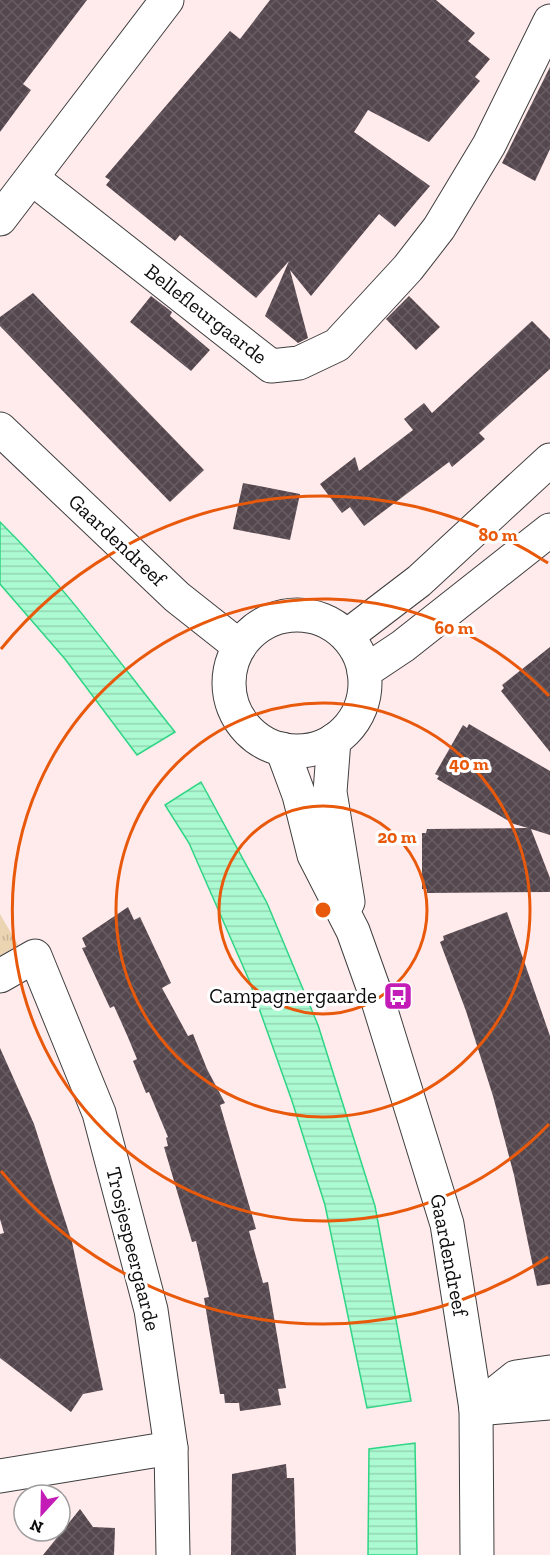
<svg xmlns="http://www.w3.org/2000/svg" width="550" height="1555" viewBox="0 0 550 1555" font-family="'Zilla Slab',serif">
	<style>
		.grass { fill: url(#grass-tufts) }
		.water { fill: url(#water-rules); stroke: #2ed585; stroke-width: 1.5 }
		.building { fill: url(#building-cross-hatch) }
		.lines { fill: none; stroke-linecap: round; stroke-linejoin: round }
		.minor-casing { stroke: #3f3f3f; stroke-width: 35 }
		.minor { stroke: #fff; stroke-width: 33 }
		.ring { fill: none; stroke: #e8590c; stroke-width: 3 }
		.labels { text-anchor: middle; stroke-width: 6; stroke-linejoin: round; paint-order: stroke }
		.street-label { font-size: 21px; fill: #0c0c0c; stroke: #fff }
		.poi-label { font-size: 21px; fill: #0c0c0c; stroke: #fff; text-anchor: end }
		.centre { fill: #e8590c; stroke: #fff; stroke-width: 3 }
		.ring-label { font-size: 18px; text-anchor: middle; font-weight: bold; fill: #e8590c; stroke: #fff; stroke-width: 6; stroke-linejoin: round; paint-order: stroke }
	</style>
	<defs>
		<pattern id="grass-tufts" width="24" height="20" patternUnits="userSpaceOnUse" patternTransform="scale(1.5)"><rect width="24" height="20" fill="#ebd4b2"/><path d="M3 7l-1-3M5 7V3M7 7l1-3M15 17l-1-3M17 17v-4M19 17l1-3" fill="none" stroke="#c8b598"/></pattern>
		<pattern id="water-rules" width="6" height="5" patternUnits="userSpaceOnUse" patternTransform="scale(1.5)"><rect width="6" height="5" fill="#acfad2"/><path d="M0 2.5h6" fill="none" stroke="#93d5b3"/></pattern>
		<pattern id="building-cross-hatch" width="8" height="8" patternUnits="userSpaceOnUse" patternTransform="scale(1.5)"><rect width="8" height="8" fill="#55474e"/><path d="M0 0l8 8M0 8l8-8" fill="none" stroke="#685d63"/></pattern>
	</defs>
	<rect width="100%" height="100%" fill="#ffeaec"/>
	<polygon class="grass" points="0,914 18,945 0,956"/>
	<g class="water">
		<path d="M0 522C65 586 118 661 175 732L137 755 65 659 0 584Z"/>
		<polygon points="201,782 267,903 318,1025 375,1206 411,1401 367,1408 325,1205 292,1101 249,980 189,843 165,805"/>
		<polygon points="415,1443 417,1555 368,1555 369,1449"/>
	</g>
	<g class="building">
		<polygon points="0,0 87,0 23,84 31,90 0,132"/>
		<polygon points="270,0 436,0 475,33 468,41 490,59 475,77 480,81 429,142 368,110 354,132 430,186 395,227 379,214 311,296 290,270 308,338 298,343 265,316 289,261 256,298 180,235 175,241 106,185 110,180 105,177 230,31 240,39"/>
		<polygon points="550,67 550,149 535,181 502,163"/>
		<polygon points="33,293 204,470 170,502 0,326 0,317"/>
		<polygon points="151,296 172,312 170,316 210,350 191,371 130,322"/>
		<polygon points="409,296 440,327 416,350 386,319"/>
		<polygon points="532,321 550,339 550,369 479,433 485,439 452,467 449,462 364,526 350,507 342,513 320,484 355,457 359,471 413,430 404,419 424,403 432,413"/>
		<polygon points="243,483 300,494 290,540 233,529"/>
		<polygon points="550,647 550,752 501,691 504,688 502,685"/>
		<polygon points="469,724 550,771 550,835 531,829 550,878 550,892 427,893 427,889 422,889 422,833 426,833 427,829 528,828 514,824 437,779 439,776 435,774 463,725 467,728"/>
		<polygon points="128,907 134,920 140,917 171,983 162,988 188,1036 193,1034 207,1069 225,1103 220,1105 256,1229 249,1231 263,1283 268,1282 286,1388 278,1389 281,1405 240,1411 239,1403 225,1403 224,1394 220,1394 204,1298 209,1297 196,1241 192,1242 164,1147 168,1146 166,1138 168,1137 149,1092 146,1093 133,1061 137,1059 127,1035 114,1006 110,1008 82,948 86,947 82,938"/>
		<polygon points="507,912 550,1036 550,1284 537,1286 514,1175 493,1096 466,1011 440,942 444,940 443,936"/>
		<polygon points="0,1048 34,1124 72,1242 103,1390 83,1394 71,1412 0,1358 0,1234 4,1233 0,1219"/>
		<polygon points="286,1464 287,1478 294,1478 296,1555 231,1555 232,1474"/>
		<polygon points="80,1509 93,1527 115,1528 114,1555 43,1555"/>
	</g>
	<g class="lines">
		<g class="minor-casing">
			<g id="minor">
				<polyline points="33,179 271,366 299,363 337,345 408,268 439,228 489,145 550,21"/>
				<polyline points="0,219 167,0"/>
				<polyline points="0,429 177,597 239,646"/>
				<circle cx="297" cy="683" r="68"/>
				<polyline points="347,636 419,581 550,460"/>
				<polyline points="364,672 403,646 550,530"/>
				<polyline points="334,740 330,792 348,902"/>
				<polyline points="282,749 299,795 314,855 353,931 378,1001 447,1224 476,1409 477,1555"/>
				<polyline points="0,976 35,956 99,1113 151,1310 171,1448 173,1555"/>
				<polyline points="476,1409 516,1377 550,1372"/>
				<polyline points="476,1409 550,1403"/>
				<polyline points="0,1476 171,1448"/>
			</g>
		</g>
		<use href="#minor" class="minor"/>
	</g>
	<g class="ring">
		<circle cx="323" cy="910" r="104"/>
		<circle cx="323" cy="910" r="207"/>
		<path d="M549 1124A311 311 0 1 1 549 696"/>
		<path d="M548 1257A414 414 0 0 1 1 1171M1 649A414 414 0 0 1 548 563"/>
	</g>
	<defs>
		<g id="bus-square" transform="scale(1.5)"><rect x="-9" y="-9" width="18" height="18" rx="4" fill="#c31cb7" stroke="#fff"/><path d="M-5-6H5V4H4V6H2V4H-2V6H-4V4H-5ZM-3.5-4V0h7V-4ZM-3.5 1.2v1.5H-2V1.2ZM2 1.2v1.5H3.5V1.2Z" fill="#fff"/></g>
	</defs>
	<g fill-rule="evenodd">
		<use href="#bus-square" x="398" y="996"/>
	</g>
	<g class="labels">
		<g class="street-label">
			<text transform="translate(206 314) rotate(38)" y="7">Bellefleurgaarde</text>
			<text transform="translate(117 540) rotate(43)" y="7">Gaardendreef</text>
			<text transform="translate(133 1249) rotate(76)" y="7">Trosjespeergaarde</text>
			<text transform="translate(449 1255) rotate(79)" y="7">Gaardendreef</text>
		</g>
		<g class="poi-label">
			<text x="377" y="1003">Campagnergaarde</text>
		</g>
	</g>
	<circle cx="323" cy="910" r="9" class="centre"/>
	<g class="ring-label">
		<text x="498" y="541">80 m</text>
		<text x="454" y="634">60 m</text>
		<text x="469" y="770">40 m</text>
		<text x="397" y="843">20 m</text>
	</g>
	<g transform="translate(42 1513) rotate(202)"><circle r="28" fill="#ffffff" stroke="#9e9e9e" stroke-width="1.5"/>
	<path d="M0-4.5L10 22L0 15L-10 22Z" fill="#c31cb7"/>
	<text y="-9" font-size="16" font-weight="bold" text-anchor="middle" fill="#0c0c0c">N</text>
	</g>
</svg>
